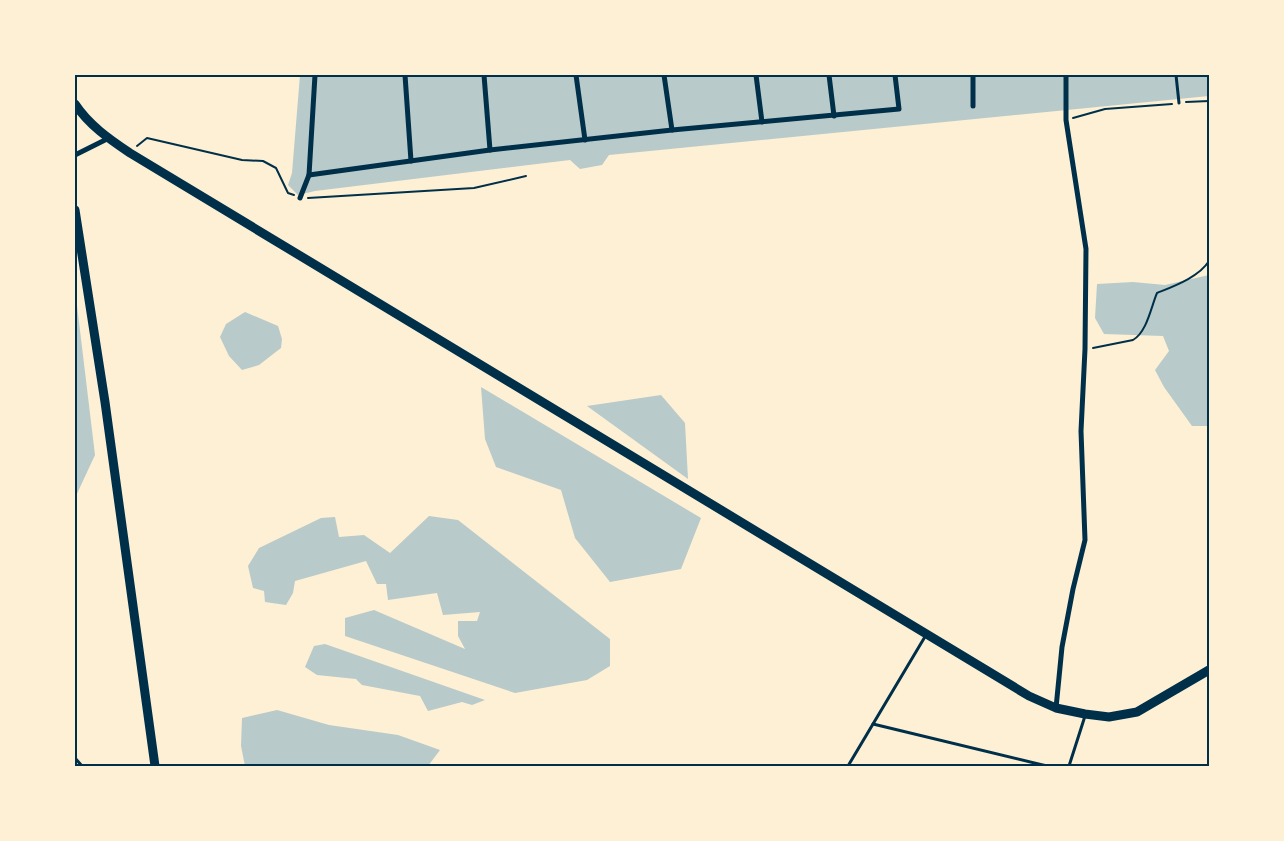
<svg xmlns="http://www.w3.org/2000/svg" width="1284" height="841" viewBox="0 0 1284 841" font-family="Arial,sans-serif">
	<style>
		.green { fill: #b9caca }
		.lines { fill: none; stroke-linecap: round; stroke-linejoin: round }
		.path { stroke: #003049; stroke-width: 2 }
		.service { stroke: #003049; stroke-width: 3 }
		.minor { stroke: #003049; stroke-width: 5 }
		.tertiary { stroke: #003049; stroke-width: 9 }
		.secondary { stroke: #003049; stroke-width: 9 }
		.neatline { fill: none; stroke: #003049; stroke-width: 2 }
	</style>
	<rect width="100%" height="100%" fill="#fdf0d5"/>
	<g class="green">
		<polygon points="300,75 1209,75 1209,96 609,155 602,165 580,169 570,160 315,191 298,195 288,185 292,173"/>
		<polygon points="1209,275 1209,426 1192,426 1164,387 1155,370 1169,351 1163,336 1104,334 1095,318 1097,284 1133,282 1165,285"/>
		<polygon points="75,289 95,455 75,498"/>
		<polygon points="245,312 278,326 282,339 281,348 259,365 242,370 229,356 220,337 226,324"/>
		<polygon points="481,387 701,518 681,569 610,582 575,538 561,490 496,467 485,439"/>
		<polygon points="661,395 685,423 688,479 587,406"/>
		<polygon points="429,516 458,520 610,639 610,666 587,680 515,693 345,636 345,618 374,610 465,649 458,636 458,621 477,621 480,612 443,615 437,593 388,600 386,584 377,584 366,561 295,581 293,593 286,605 265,602 264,591 253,588 248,566 259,548 321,518 335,517 339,537 364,535 390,553"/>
		<polygon points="325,644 485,700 472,705 462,702 428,711 420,696 362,685 356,679 317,675 305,667 314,646"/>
		<polygon points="277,710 329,725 398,735 440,750 428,766 245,766 241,746 242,718"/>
	</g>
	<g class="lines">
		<g class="path">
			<polyline points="1186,102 1209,101"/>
			<polyline points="1073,118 1105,109 1172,104"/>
			<polyline points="137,146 147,138 242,160 263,161 276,168 288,193 294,195"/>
			<polyline points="308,198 474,188 526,176"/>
			<path d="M1093 348 1133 340C1147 332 1151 307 1157 293 1174 286 1199 277 1209 261"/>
		</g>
		<g class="service">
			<polyline points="1176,75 1179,103"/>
			<polyline points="873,724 1047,766"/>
			<polyline points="75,758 82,766"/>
			<polyline points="848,766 926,635"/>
			<polyline points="1069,766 1085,716"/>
		</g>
		<g class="minor">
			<polyline points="405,75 411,161"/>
			<polyline points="484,75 490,150"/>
			<polyline points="576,75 585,140"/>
			<polyline points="664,75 672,130"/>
			<polyline points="756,75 762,122"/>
			<polyline points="829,75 834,116"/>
			<polyline points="973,106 973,75"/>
			<polyline points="75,155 109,138"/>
			<polyline points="309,175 490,150 672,130 899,109 895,75"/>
			<polyline points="300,198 309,175 315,75"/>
			<polyline points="1056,708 1062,647 1073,589 1085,540 1081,431 1085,349 1086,249 1066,120 1066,75"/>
		</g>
		<polyline class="tertiary" points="75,210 105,402 155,766"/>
		<path class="secondary" d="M75 104C89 125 109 139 130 153L1029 696 1056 708 1085 714 1109 717 1137 712 1209 670"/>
	</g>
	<rect width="1284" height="841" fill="none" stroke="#fdf0d5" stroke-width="152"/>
	<rect x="76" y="76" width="1132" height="689" class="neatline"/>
</svg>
